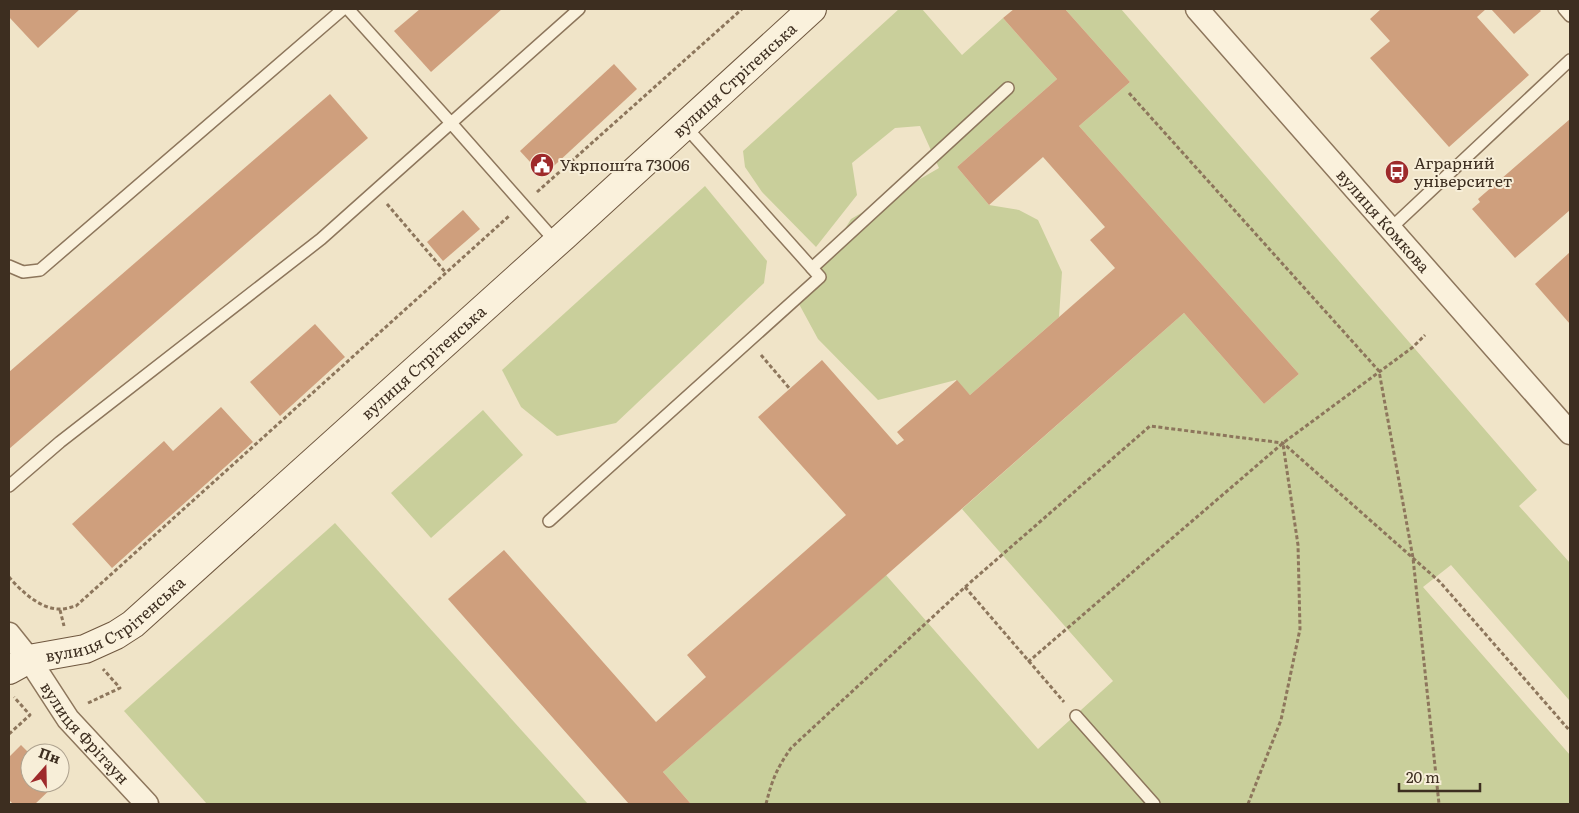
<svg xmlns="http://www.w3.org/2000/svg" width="1579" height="813" viewBox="0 0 1579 813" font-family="Literata,serif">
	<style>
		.green { fill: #c9cf9b }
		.building { fill: #cf9f7d }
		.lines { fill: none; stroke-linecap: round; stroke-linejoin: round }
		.service-casing { stroke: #8d765c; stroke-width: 14 }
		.minor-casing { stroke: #8d765c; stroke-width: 25 }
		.secondary-casing { stroke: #6f573f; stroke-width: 30 }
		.path { stroke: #8d765c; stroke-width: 3; stroke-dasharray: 4 2.5; stroke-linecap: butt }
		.service { stroke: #faf1dc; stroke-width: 11 }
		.minor { stroke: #faf1dc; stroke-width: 22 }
		.secondary { stroke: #faf1dc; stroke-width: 28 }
		.labels { text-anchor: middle; stroke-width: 4; stroke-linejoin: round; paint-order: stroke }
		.street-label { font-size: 16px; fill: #3d2e20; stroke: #f7eed8 }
		.poi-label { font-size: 16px; fill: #3d2e20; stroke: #f7eed8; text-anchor: start }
	</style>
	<rect width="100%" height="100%" fill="#f0e4c8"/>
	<g class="green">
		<polygon points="899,9 922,9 962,55 1003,18 1057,79 957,167 989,205 1019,210 1038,220 1062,272 1059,317 970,395 956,380 878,400 818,339 799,304 851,219 939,168 920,126 895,128 852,163 857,195 816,247 762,192 745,167 743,151"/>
		<polygon points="1065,9 1121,9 1537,490 1519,506 1570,563 1570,698 1569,700 1451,565 1423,587 1570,755 1570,804 691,804 663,772 886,575 1038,749 1113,681 962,509 1184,313 1264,404 1299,374 1079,126 1130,82"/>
		<polygon points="705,186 767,261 764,283 616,423 557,436 521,407 502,370"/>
		<polygon points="483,410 523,455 431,538 391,493"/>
		<polygon points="335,523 588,804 207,804 124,711"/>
	</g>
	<g class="building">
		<polygon points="9,9 80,9 38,48 9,17"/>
		<polygon points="420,9 502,9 431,72 394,31"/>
		<polygon points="1014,9 1065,9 1130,82 1079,126 1299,374 1264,404 1184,313 663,772 691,804 629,804 448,599 504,550 656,722 706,677 687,655 846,515 758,417 822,360 897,445 904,440 897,432 957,380 970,395 1115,268 1090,240 1105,227 1043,157 989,205 957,167 1057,79 1003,18"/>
		<polygon points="1381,9 1486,9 1477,17 1529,75 1449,147 1370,58 1390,41 1370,19"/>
		<polygon points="1491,9 1539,9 1541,11 1514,34"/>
		<polygon points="614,64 637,89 543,176 520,151"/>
		<polygon points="330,94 368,138 9,449 9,372"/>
		<polygon points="1570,119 1570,210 1515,258 1472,209 1480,202 1478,199"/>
		<polygon points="463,210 480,229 443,261 427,242"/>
		<polygon points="1570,252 1570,324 1535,284"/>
		<polygon points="315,324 345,357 280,416 250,382"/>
		<polygon points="221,407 253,442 112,568 72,524 164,441 173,451"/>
		<polygon points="21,745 30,754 30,783 57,783 35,804 13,804 9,800 9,757"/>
	</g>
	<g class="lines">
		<g class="service-casing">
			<g id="service">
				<polyline points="348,9 451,123 579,9"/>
				<polyline points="1564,9 1570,16"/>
				<polyline points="1390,229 1570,60"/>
				<polyline points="9,266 23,272 40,270 343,9"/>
				<polyline points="812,268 1008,88"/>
				<polyline points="9,486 60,442 321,239 451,123 556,242"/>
				<polyline points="549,521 820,277 685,126"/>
				<polyline points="1076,716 1154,804"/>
			</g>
		</g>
		<g class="minor-casing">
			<g id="minor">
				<path id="s1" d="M1197 9 1570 433"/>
				<path id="s2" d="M9 634 29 659 68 719 147 804"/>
			</g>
		</g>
		<g class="secondary-casing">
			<g id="secondary">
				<path id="s3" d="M9 670 29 659 85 649 116 635 133 624 564 236 812 9"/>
			</g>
		</g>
		<g class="path">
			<polyline points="1129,93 1379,371 1413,558 1439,804"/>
			<polyline points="537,192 742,9"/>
			<polyline points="387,204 446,273"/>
			<polyline points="761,355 790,389"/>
			<path d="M9 577C21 591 41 610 61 609 66 609 71 607 76 606L509 216"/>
			<polyline points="965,587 1064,702"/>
			<polyline points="60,610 64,626"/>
			<polyline points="1028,662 1283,443 1413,347 1425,335"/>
			<polyline points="88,703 120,688 103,669"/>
			<polyline points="9,734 30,715 14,697"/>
			<path d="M766 804C772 780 777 768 791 748L965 587 1150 426 1283 443 1440 582 1570 731"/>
			<polyline points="1248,804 1281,720 1300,629 1298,545 1283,444"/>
		</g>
		<use href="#service" class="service"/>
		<use href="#minor" class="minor"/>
		<use href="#secondary" class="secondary"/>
	</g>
	<defs>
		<g id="civic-disc" transform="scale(1.25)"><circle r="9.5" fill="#9e2a2b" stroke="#f7eed8"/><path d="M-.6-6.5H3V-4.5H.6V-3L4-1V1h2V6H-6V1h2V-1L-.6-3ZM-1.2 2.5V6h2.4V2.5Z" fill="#fff"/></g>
		<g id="bus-disc" transform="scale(1.25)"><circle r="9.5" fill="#9e2a2b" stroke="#f7eed8"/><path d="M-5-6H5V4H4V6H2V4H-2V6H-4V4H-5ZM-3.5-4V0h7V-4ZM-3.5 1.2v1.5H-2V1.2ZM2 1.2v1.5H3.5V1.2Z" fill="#fff"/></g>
	</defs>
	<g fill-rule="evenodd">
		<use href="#civic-disc" x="542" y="165"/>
		<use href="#bus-disc" x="1397" y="172"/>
	</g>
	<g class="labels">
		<g class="street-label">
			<text dy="6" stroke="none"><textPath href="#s3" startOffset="945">вулиця Стрітенська</textPath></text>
			<text dy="6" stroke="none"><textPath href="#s1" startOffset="282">вулиця Комкова</textPath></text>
			<text dy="6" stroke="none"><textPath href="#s3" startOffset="525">вулиця Стрітенська</textPath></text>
			<text dy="6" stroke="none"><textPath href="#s3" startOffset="120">вулиця Стрітенська</textPath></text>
			<text dy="6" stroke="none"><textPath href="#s2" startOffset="125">вулиця Фрітаун</textPath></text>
		</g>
		<g class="poi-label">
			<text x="1414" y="169">Аграрний<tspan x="1414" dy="18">університет</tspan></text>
			<text x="560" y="171">Укрпошта 73006</text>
		</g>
	</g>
	<rect width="1579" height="813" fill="none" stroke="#3d2e20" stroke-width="20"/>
	<g transform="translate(45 768) rotate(20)"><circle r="24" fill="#f7eed8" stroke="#ada18e"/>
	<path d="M0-4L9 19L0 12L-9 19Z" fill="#9e2a2b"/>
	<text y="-8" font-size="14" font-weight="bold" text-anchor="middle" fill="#3d2e20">Пн</text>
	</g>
	<path d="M1399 783v8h81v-8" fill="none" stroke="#3d2e20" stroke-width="2.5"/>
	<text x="1406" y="783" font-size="15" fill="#3d2e20" stroke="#f7eed8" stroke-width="4" paint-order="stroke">20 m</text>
</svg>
